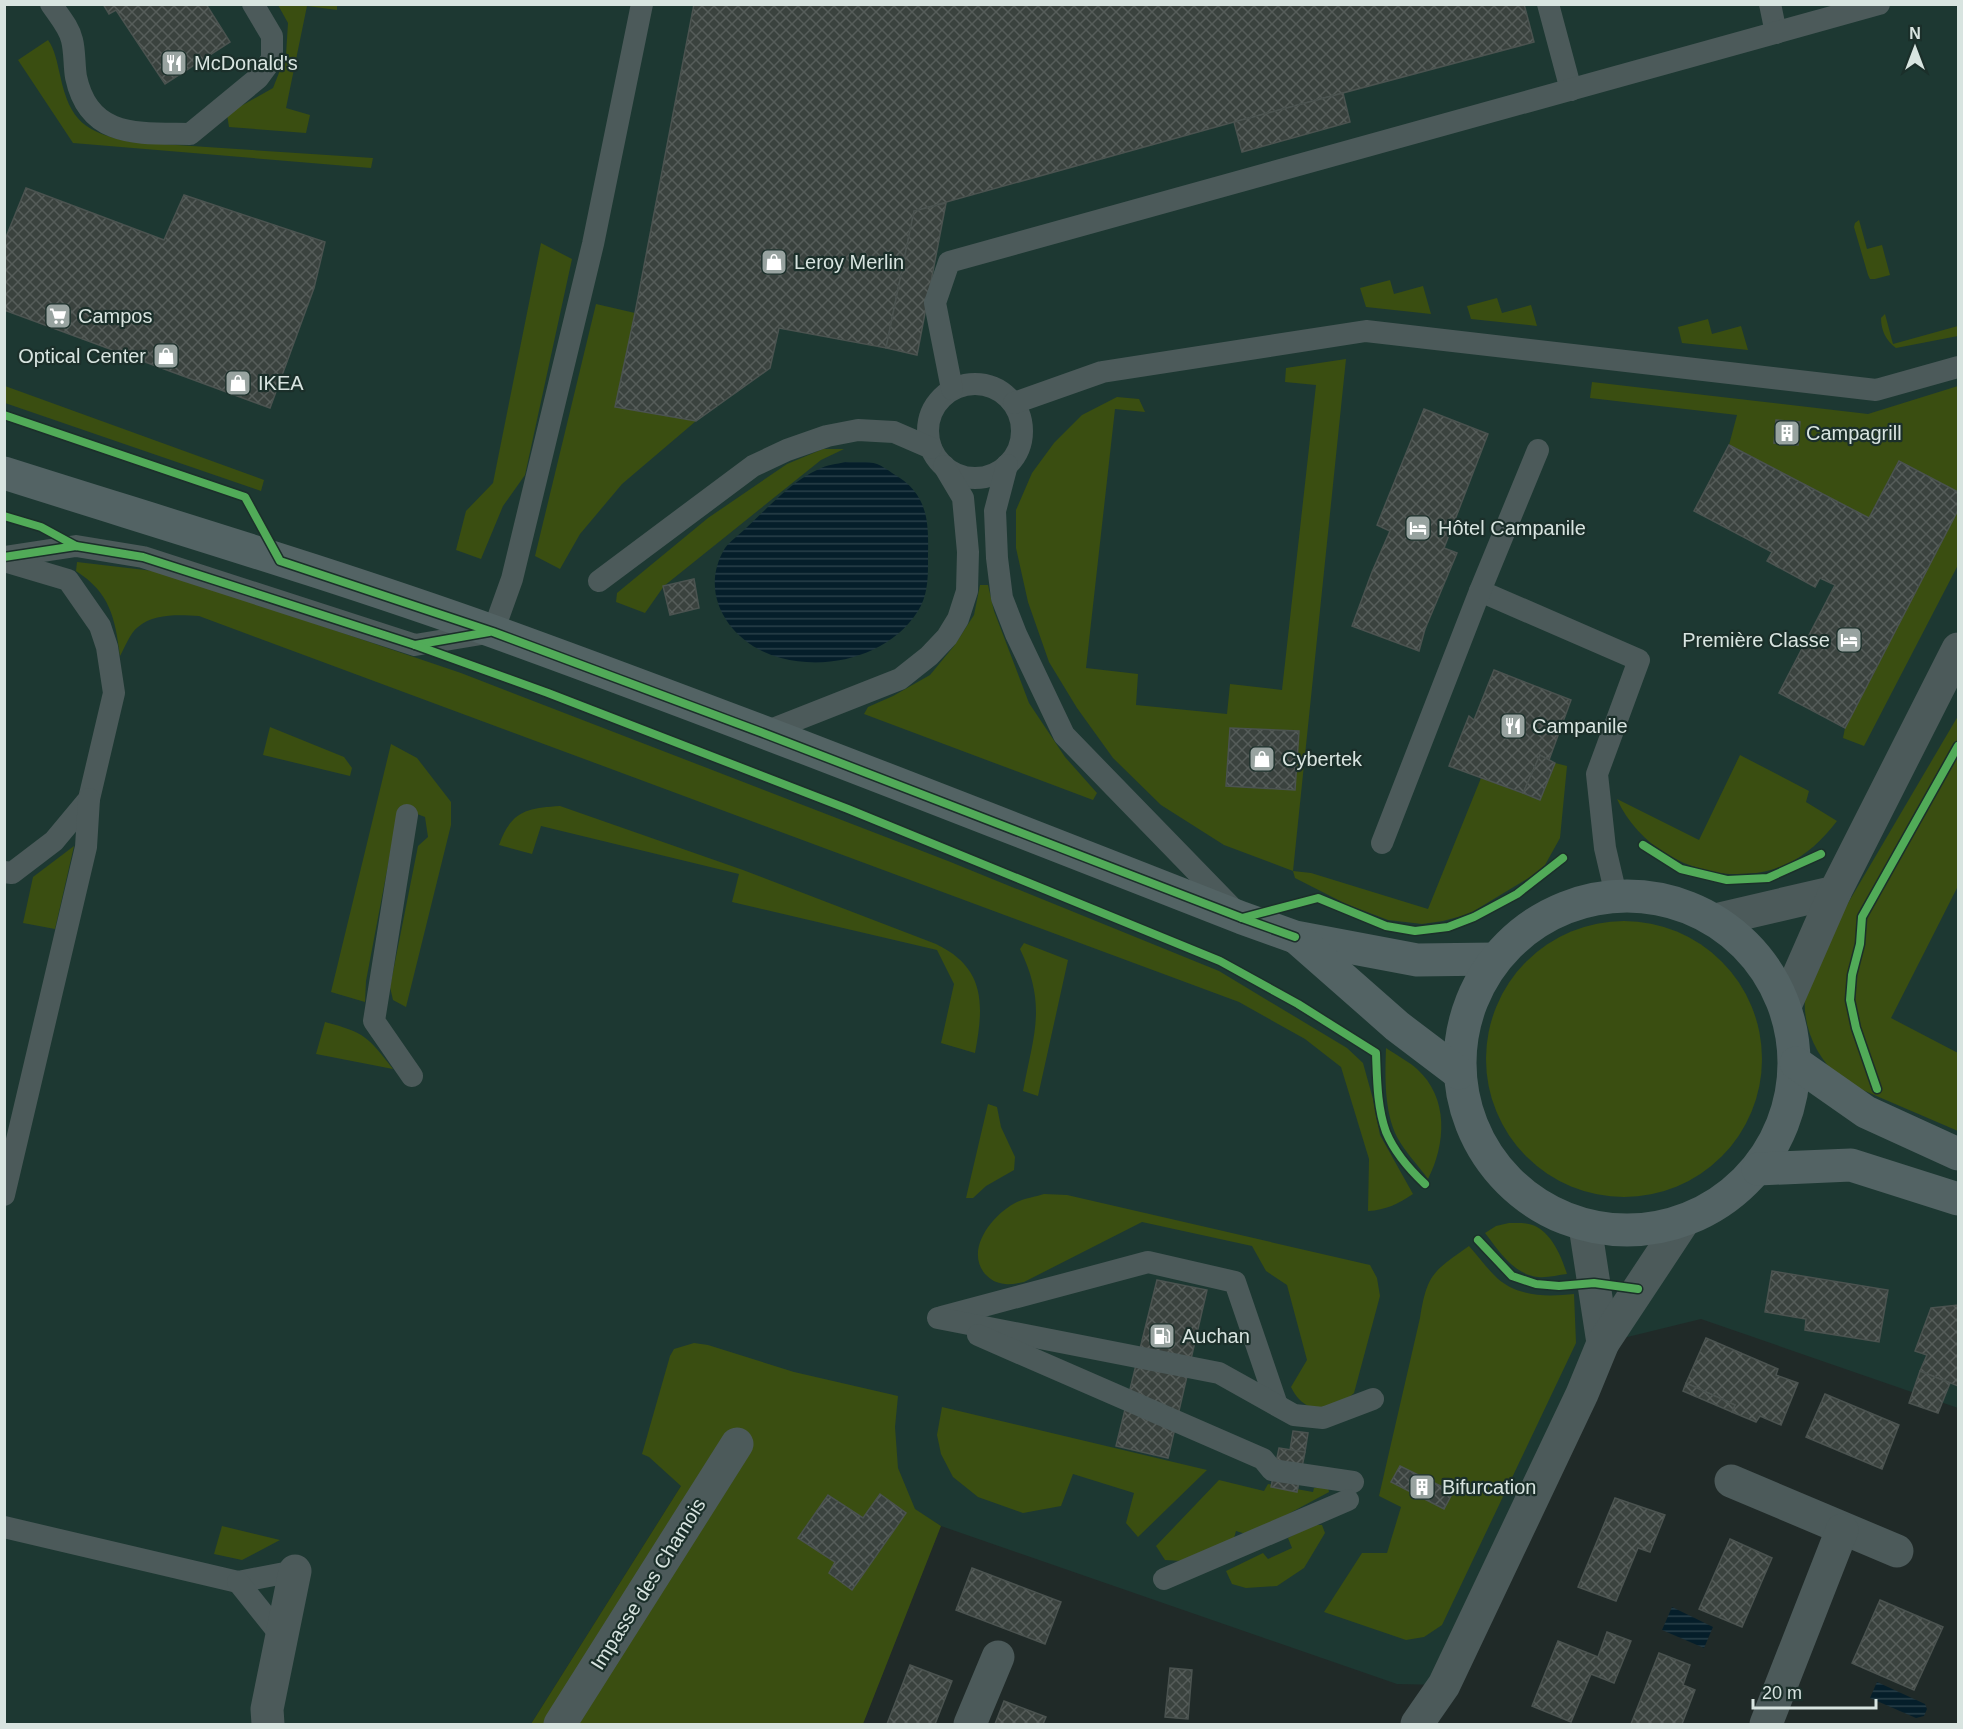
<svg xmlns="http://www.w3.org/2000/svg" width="1963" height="1729" font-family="Helvetica,sans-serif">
	<defs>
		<pattern id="water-rules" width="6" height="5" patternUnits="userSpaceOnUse" patternTransform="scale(1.5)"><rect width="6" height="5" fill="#051e2a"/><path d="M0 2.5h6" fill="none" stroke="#293f49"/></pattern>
		<pattern id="building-cross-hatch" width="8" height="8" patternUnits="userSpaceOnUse" patternTransform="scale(1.5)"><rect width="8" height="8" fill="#3a423e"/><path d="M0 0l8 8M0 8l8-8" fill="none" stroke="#565d5a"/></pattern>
	</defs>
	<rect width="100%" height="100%" fill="#202a28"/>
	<polygon fill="#1d3832" points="5,5 1958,5 1958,1408 1701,1319 1603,1343 1444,1685 1397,1684 941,1526 915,1510 681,1486 531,1724 5,1724"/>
	<g fill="#3a4e11">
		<polygon points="278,5 337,5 337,10 307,6 286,108 310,115 306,133 229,127 227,114 273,88 286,55 288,23"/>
		<path d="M48,40C55,50 57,62 60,75C70,122 85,132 131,142L373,158L371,168L73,143L18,60Z"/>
		<polygon points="1859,220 1867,249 1882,245 1890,275 1875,279 1870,279 1868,275 1854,227 1855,223"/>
		<polygon points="541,243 572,259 525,475 503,506 481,559 456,550 466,511 493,483"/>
		<polygon points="1390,280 1394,294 1423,286 1431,314 1366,307 1360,288"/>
		<polygon points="1497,298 1502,313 1531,305 1537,326 1471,319 1467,306"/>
		<polygon points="596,304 635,313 615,407 696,421 622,484 580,534 560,569 535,556"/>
		<path d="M1885,314L1893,344L1958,326V336L1896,348C1886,341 1881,330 1881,318Z"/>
		<polygon points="1708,319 1712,334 1741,326 1748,350 1682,343 1678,327"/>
		<polygon points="1346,359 1293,871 1311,873 1428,909 1481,778 1540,800 1555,763 1567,766 1560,838 1545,865 1532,876 1469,914 1443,921 1422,924 1388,920 1346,904 1295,878 1293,871 1224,845 1161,805 1113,758 1077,708 1049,662 1028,602 1016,548 1016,510 1032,473 1054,443 1082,415 1117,397 1139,399 1145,412 1115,409 1086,668 1138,674 1136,705 1227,714 1230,684 1282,690 1316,385 1285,382 1286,368"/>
		<polygon points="1592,382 1868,414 1958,386 1958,492 1899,461 1869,518 1729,445 1737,415 1590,398"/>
		<polygon points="5,386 264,480 261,491 5,403"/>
		<polygon points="823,449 844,449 821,460 664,586 645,613 616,602 617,593 708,518 787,464"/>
		<polygon points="1958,510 1958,565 1864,746 1843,738 1845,728"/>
		<path d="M77,562L162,572L461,673L948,861L1219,971L1347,1048L1363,1063L1373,1099L1380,1135L1413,1194C1398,1204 1386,1210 1368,1211L1369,1159L1341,1067L1305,1039L1239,1002L199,616C180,615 154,613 138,627C130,633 125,647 120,656C115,617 110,593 76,571Z"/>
		<polygon points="980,585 988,585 994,611 1029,703 1065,757 1097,793 1093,800 864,714 868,707 893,696 930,675 954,646 974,615"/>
		<path d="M1958,716V886L1891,1018L1958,1053V1131L1844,1082C1808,1051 1796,1011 1811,966Z"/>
		<polygon points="270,727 344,757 352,768 350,776 263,755"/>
		<polygon points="391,744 417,758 451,802 451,825 406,1007 393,1000 390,987 418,846 428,837 425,817 399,807 366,981 365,1002 331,992"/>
		<path d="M1740,755L1809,791L1806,802L1837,821C1823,839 1806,856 1785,865C1724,891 1644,860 1617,799L1699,840Z"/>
		<path d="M560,806L743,870L936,944C986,968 984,1005 975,1053L941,1043L954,984L937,950L732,902L739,874L541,826L532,854L499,845C511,811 527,808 560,806Z"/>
		<polygon points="74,846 55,929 23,923 33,877"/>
		<circle cx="1624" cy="1059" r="138"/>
		<path d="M1024,943L1068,960L1038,1096L1023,1091C1034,1033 1047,1005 1020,949Z"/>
		<path d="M325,1022C366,1033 368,1037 393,1069L316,1054Z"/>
		<path d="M1386,1048C1396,1055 1408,1061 1417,1069C1449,1098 1446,1144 1428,1179C1418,1165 1405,1152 1397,1137C1384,1111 1385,1076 1386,1048Z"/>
		<polygon points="988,1104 997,1107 1001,1127 1015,1157 1014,1170 986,1186 973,1198 966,1198"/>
		<path d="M1044,1194L1067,1195L1370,1265L1377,1278L1380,1296L1354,1393C1340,1406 1314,1416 1299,1399C1296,1396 1293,1391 1291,1387L1307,1360L1287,1285L1266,1271L1252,1246L1142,1222L1024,1282C1018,1283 1011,1285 1005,1284C996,1283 991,1280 985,1274C964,1249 994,1213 1017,1202C1025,1198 1035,1197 1044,1194Z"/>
		<path d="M1509,1223C1518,1223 1529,1222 1537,1227C1553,1236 1562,1258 1567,1274C1558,1275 1547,1278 1538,1277C1513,1274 1499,1251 1485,1233L1496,1226Z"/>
		<path d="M1469,1246C1477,1255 1485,1266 1494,1275C1515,1297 1546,1297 1574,1294L1576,1343L1442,1625L1424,1637L1406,1640L1324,1612L1362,1553H1387L1401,1507L1379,1496L1420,1318C1427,1273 1434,1271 1469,1246Z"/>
		<polygon points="694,1343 708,1345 794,1372 898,1396 895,1427 898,1468 915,1509 941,1526 863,1724 531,1724 681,1486 649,1457 642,1454 670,1356 674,1349"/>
		<polygon points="942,1407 1207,1470 1138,1537 1126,1523 1134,1493 1073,1474 1061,1506 1023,1513 978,1497 953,1477 941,1454 937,1435"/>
		<polygon points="1219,1480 1264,1491 1268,1484 1313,1492 1314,1488 1328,1487 1329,1492 1249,1535 1236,1531 1232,1545 1181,1561 1165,1560 1156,1546"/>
		<polygon points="1313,1525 1322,1525 1325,1533 1304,1568 1277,1586 1246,1588 1232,1584 1226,1571 1263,1553 1268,1559 1292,1548 1288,1538"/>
		<polygon points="222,1526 280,1540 242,1560 214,1554"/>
	</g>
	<g fill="url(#water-rules)">
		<path d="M845,462C855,463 868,461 877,464C882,466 888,470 892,473C926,492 929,517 928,554C928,573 929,594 918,611C890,655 830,671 781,658C733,646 696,596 725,548C730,541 739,535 745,529C768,508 790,482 819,469C826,465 837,464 845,462Z"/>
		<polygon points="1672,1607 1713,1627 1704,1648 1662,1630"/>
		<polygon points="1877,1682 1925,1704 1927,1709 1924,1716 1916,1718 1870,1698"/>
	</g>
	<g fill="url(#building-cross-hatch)" stroke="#4b5350" stroke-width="1.5">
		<polygon points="103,4 206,4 230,42 165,84 116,10 109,14"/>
		<polygon points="694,4 1524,4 1534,42 1234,122 914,211 886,348 779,328 770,368 696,421 615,407 635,313"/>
		<polygon points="1343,93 1350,122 1242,152 1234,122"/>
		<polygon points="26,188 164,240 184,195 325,242 314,288 270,408 4,310 4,242"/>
		<polygon points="946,203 917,355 886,348 914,211"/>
		<polygon points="1424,409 1488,434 1444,548 1457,553 1425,629 1419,651 1352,626 1372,572 1390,531 1377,525"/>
		<polygon points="1776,420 1800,422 1798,445 1774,443"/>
		<polygon points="1729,445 1869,518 1899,461 1958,492 1958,510 1845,728 1779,693 1835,585 1820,578 1815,587 1767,561 1772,552 1694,511"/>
		<polygon points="694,579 699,608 670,615 663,586"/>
		<polygon points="1494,670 1571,700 1549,760 1540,755 1523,793 1449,766 1469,716 1474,720"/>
		<polygon points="1230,728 1299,731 1295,790 1226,786"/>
		<polygon points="1540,755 1555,763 1540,800 1523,793"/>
		<polygon points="1772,1271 1888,1290 1879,1342 1805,1330 1806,1319 1765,1312"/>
		<polygon points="1157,1280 1207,1290 1168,1458 1116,1446"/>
		<polygon points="1958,1305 1958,1386 1920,1371 1927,1355 1915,1351 1931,1308"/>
		<polygon points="1706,1338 1778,1369 1776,1375 1798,1383 1781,1425 1760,1416 1756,1422 1732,1412 1735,1405 1686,1383"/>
		<polygon points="1920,1371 1950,1383 1938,1413 1909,1403"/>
		<polygon points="1686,1383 1735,1405 1732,1412 1683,1391"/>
		<polygon points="1825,1394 1899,1425 1882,1469 1806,1437"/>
		<polygon points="1293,1431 1308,1433 1305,1452 1290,1450"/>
		<polygon points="1279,1448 1305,1452 1297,1492 1271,1487"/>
		<polygon points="1400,1466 1453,1492 1444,1509 1391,1482"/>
		<polygon points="880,1494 906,1513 852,1590 829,1573 835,1562 798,1538 828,1495 863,1518"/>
		<polygon points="1615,1498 1665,1515 1650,1552 1638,1548 1616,1601 1578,1587"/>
		<polygon points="1730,1539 1772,1558 1742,1627 1699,1609"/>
		<polygon points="972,1568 1061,1602 1045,1644 956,1610"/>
		<polygon points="1880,1600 1943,1627 1914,1690 1852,1663"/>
		<polygon points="1607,1632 1631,1641 1614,1683 1591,1674 1571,1722 1532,1706 1558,1641 1598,1657"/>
		<polygon points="1659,1653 1690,1665 1683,1685 1695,1690 1682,1724 1631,1724"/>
		<polygon points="910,1665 952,1681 935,1724 887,1724"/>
		<polygon points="1170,1668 1192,1670 1188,1719 1165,1717"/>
		<polygon points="1004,1701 1046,1717 1043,1724 995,1724"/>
	</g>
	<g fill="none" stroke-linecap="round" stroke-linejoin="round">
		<g stroke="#4c5a5a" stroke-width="22">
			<path d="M51,4C59,16 69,27 72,40C75,52 74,65 76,77C89,139 139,133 190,134L258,78L272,59V36L253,4"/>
			<polyline points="1548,4 1571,90"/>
			<polyline points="1770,4 1776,33"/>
			<circle cx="975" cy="431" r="47"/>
			<polyline points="952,389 935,303 949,262 1879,4"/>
			<polyline points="1014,403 1102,372 1366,331 1876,390 1958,367"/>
			<polyline points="1007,465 995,511 997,558 1002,598 1016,634 1064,735 1235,911"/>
			<polyline points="4,557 76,546 143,557 415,645 493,632 512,579 593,244 642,4"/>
			<polyline points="4,561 68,580 100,626 107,647 114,693 89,799 54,841 12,873 4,872"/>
			<polyline points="599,581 753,466 787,450 827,436 858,430 894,432 931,448"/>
			<polyline points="1480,591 1639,660 1597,774 1605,848 1616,895"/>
			<polyline points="763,733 900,679 929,656 947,637 958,619 967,591 968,552 963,498 944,466"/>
			<polyline points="407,815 374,1021 412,1076"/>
			<polyline points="1382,843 1480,591 1538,450"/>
			<polyline points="4,1195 86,847 89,799"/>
			<polyline points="942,1317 1148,1262 1235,1282 1277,1405"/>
			<polyline points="938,1318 1219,1373 1294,1415 1323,1418 1373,1399"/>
			<polyline points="978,1335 1263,1459 1272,1470 1353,1482"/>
			<polyline points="4,1527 238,1582 295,1571"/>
			<polyline points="1164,1579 1348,1500"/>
			<polyline points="238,1582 282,1637"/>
		</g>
		<g stroke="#4c5a5a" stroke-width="33">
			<polyline points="1731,1481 1897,1551"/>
			<polyline points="268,1724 267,1709 295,1571"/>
			<polyline points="560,1724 737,1444"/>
			<polyline points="970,1724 998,1657"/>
			<polyline points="1766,1724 1842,1530"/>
		</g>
		<g stroke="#4c5a5a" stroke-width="33">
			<polyline points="1715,920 1835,892"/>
			<polyline points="1786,1004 1835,892 1958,649"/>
			<polyline points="1585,1226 1603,1343"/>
			<polyline points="1417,1724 1444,1685 1582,1394 1603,1343 1683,1222"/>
		</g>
		<g stroke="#536364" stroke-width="33">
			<path d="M4,473C168,525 333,574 495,632C746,723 994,821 1242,918L1295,937L1417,960L1495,959"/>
			<circle cx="1627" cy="1063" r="167"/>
			<polyline points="1297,938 1397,1026 1459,1073"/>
			<polyline points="1796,1063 1866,1112 1958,1154"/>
			<polyline points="1758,1169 1851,1165 1958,1199"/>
		</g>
		<g stroke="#1b2f2a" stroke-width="11">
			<g id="cycleway">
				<polyline points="4,415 245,497 280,561 493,632 763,733 1242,918 1295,937"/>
				<polyline points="4,516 41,527 76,546"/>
				<polyline points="4,557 76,546 143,557 415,645 489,632"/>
				<path d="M415,645L548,693L848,809L1220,961L1298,1004L1376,1053C1377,1079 1377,1107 1386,1132C1394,1151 1410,1170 1425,1184"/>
				<polyline points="1643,845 1681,869 1727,880 1768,878 1821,854"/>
				<polyline points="1242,918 1318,898 1386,926 1415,931 1448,927 1474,917 1517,894 1563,858"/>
				<polyline points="1877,1089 1856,1028 1850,1000 1852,975 1860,944 1862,917 1958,746"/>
				<polyline points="1478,1240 1512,1276 1536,1284 1559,1286 1594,1283 1638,1289"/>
			</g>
		</g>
		<use href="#cycleway" stroke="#51ab58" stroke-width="8"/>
	</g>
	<defs>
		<g id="restaurant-square" transform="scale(1.35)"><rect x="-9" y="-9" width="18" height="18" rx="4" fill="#98a3a0" stroke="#1b2f2a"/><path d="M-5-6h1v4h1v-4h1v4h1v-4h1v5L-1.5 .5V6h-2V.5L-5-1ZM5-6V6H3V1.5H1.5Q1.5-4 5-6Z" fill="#fff"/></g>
		<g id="shop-square" transform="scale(1.35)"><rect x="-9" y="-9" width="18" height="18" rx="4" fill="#98a3a0" stroke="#1b2f2a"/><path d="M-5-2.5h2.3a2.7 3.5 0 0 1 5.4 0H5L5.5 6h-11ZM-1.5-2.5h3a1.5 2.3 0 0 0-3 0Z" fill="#fff"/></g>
		<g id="supermarket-square" transform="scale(1.35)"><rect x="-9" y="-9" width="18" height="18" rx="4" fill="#98a3a0" stroke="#1b2f2a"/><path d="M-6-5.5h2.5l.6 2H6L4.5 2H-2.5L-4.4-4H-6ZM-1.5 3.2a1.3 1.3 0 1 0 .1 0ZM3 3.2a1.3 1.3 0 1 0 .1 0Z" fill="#fff"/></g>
		<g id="building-square" transform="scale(1.35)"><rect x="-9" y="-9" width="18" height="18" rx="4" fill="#98a3a0" stroke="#1b2f2a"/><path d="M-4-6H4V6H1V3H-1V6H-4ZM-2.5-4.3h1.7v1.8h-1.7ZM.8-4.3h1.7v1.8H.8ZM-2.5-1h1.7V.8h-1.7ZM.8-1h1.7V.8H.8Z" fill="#fff"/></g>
		<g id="hotel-square" transform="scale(1.35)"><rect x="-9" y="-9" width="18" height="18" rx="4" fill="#98a3a0" stroke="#1b2f2a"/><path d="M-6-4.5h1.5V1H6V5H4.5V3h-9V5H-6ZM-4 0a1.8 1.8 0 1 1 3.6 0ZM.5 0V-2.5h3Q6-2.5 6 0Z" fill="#fff"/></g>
		<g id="fuel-square" transform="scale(1.35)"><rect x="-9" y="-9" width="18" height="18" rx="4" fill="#98a3a0" stroke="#1b2f2a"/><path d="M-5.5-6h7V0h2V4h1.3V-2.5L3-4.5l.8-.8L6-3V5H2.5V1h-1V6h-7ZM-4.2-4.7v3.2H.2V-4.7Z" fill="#fff"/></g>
	</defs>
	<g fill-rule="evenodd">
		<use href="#restaurant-square" x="174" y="63"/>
		<use href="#shop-square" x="774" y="262"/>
		<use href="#supermarket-square" x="58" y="316"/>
		<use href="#shop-square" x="166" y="356"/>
		<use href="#shop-square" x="238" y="383"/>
		<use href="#building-square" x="1787" y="433"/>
		<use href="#hotel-square" x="1418" y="528"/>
		<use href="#hotel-square" x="1849" y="640"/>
		<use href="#restaurant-square" x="1513" y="726"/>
		<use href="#shop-square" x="1262" y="759"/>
		<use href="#fuel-square" x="1162" y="1336"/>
		<use href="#building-square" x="1422" y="1487"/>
	</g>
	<g text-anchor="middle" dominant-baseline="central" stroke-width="4.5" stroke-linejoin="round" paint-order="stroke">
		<g font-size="20" fill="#d8e4e0" stroke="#1b2f2a" text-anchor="start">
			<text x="194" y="63">McDonald's</text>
			<text x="794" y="262">Leroy Merlin</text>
			<text x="78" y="316">Campos</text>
			<text x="146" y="356" text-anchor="end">Optical Center</text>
			<text x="258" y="383">IKEA</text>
			<text x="1806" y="433">Campagrill</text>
			<text x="1438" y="528">Hôtel Campanile</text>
			<text x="1830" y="640" text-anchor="end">Première Classe</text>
			<text x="1532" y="726">Campanile</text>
			<text x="1282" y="759">Cybertek</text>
			<text x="1182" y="1336">Auchan</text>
			<text x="1442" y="1487">Bifurcation</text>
		</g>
		<g font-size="20" fill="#d8e4e0" stroke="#1b2f2a">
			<text transform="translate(648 1584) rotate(-58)">Impasse des Chamois</text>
		</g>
	</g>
	<rect width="1963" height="1729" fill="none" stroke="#d8e4e0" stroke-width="12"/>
	<g transform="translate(1915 48)" stroke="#1b2f2a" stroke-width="4.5" paint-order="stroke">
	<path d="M0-4.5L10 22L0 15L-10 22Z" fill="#d8e4e0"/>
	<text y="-9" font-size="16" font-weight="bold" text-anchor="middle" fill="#d8e4e0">N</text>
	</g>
	<path d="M1753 1699v9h123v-9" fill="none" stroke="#d8e4e0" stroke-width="3"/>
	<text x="1762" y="1699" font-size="18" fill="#d8e4e0" stroke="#1b2f2a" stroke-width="4.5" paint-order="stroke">20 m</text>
</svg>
